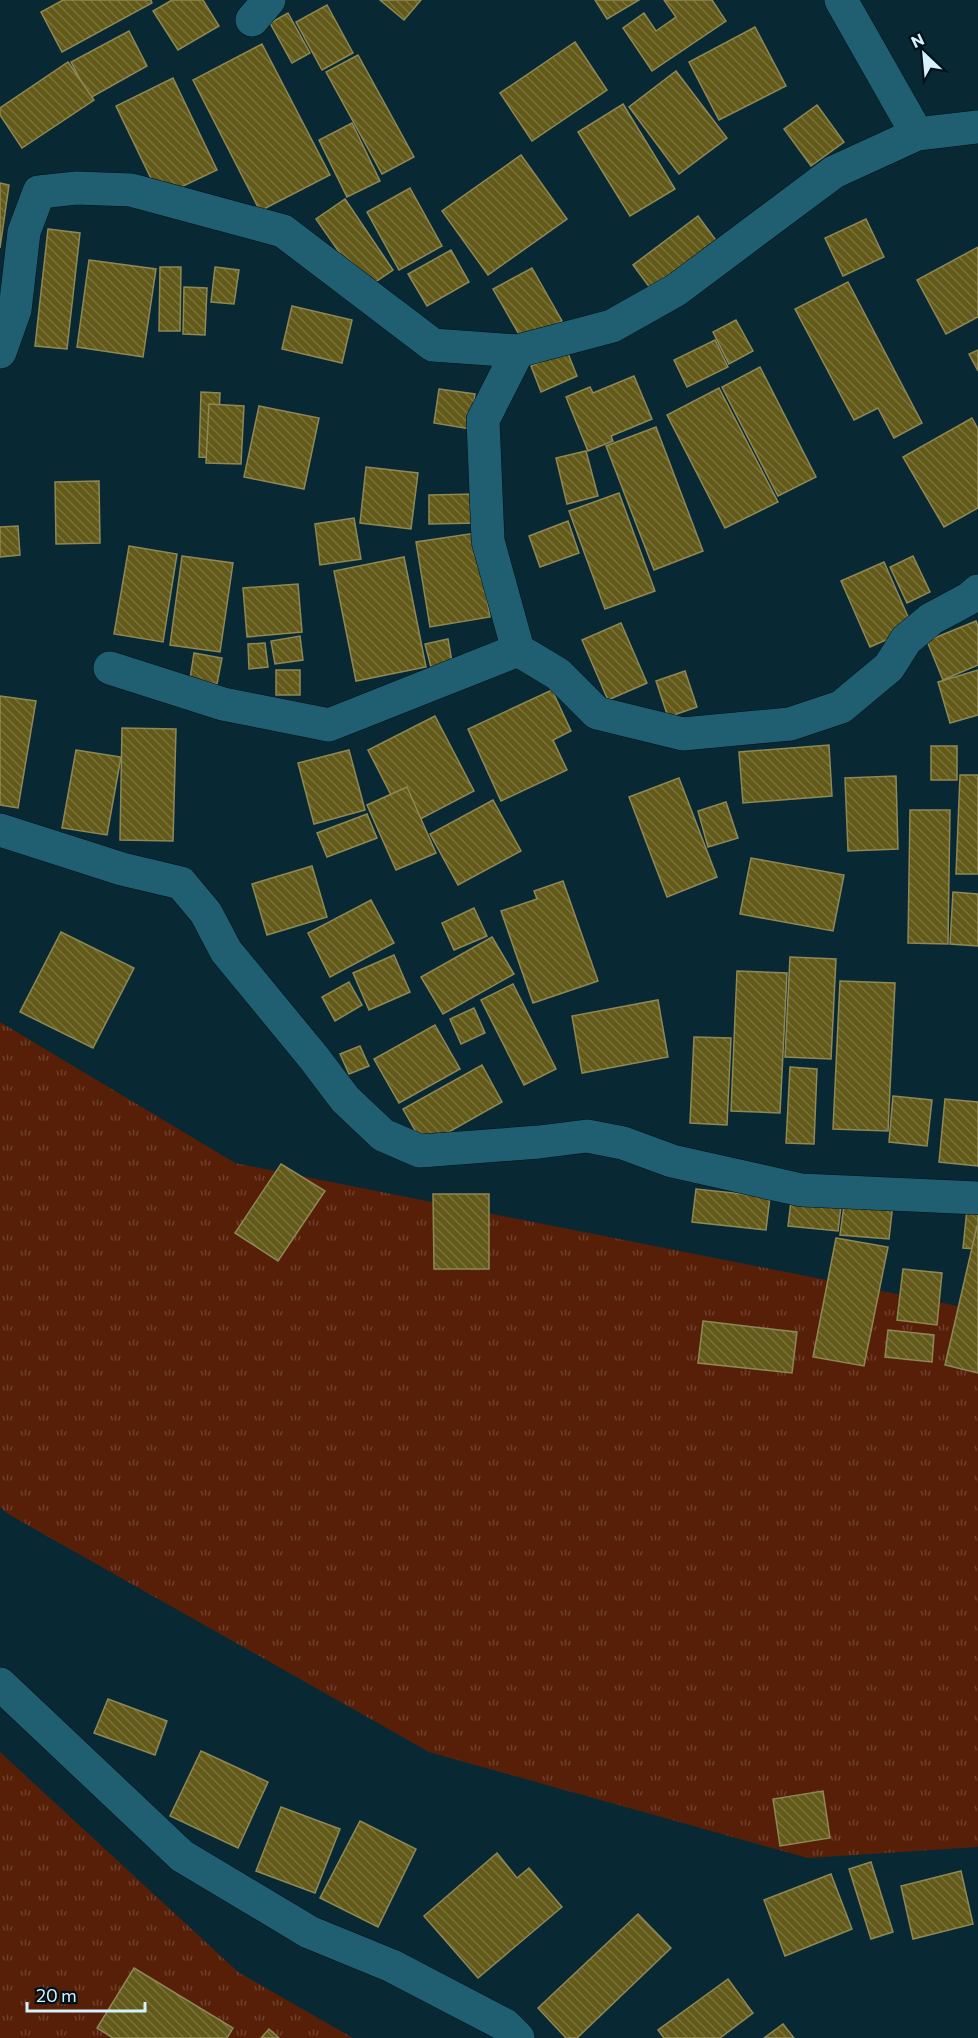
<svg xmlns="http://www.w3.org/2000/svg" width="978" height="2038" font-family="Commissioner,sans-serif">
	<defs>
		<pattern id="grass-tufts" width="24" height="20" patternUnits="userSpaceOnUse" patternTransform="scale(1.5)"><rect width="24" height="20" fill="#571f07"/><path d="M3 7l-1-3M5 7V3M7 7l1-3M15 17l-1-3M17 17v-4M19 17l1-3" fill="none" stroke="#6e402c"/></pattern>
		<pattern id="building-back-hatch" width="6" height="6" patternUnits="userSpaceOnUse" patternTransform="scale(1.5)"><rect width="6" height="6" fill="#635a1a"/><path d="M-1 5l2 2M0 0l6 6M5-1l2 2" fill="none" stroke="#78723c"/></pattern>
	</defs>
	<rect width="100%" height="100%" fill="#082933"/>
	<g fill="url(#grass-tufts)">
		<polygon points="0,1022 235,1163 978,1310 978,1847 808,1858 429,1752 8,1514 0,1507"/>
		<polygon points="0,1752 238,1972 353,2038 0,2038"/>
	</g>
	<g fill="url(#building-back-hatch)" stroke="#8f8856" stroke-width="1.5">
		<polygon points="63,0 151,0 152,3 62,52 41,12"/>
		<polygon points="172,0 203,0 219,26 178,50 153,11"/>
		<polygon points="380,0 421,0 404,20"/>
		<polygon points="595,0 639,0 607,19"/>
		<polygon points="664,0 712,0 726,21 652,71 623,28 644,13 656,31 676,17"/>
		<polygon points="327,5 353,53 322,70 296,22"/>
		<polygon points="288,13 310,53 292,63 270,23"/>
		<polygon points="755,27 786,86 719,120 689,62"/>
		<polygon points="129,31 147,66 90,98 71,62"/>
		<polygon points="575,42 607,90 532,141 500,93"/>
		<polygon points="262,44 330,175 260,211 193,80"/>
		<polygon points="358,55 414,157 382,174 326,72"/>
		<polygon points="68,62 94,100 22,148 0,115 0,108"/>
		<polygon points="676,71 727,138 679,174 629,107"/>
		<polygon points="173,78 217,170 160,197 116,106"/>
		<polygon points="623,104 675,189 630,216 578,132"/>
		<polygon points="817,105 844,142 811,166 784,129"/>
		<polygon points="352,123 380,181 347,197 319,140"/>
		<polygon points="521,155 567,219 488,275 442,211"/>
		<polygon points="0,183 9,185 0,248"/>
		<polygon points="410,188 442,246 399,270 367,212"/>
		<polygon points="345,199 393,270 365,289 316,219"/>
		<polygon points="698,216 721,247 656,296 633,265"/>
		<polygon points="866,219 884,257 843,276 825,238"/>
		<polygon points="48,229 80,233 67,349 35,346"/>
		<polygon points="978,247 978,317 946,334 917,280"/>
		<polygon points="451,250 469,282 427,306 408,274"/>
		<polygon points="89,260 156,269 143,357 77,347"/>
		<polygon points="160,267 181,267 180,331 159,331"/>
		<polygon points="215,267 239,270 234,304 211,302"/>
		<polygon points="532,268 562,321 524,343 493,289"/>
		<polygon points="848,282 922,423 894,438 878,408 854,420 795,309"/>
		<polygon points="184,287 207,288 205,335 183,334"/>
		<polygon points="292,306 352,320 342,363 282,349"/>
		<polygon points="736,320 753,351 729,364 713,332"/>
		<polygon points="715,340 728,367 687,387 674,360"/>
		<polygon points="978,350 978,371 969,354"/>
		<polygon points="567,351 577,376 541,392 531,366"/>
		<polygon points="760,367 816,477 778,496 722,387"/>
		<polygon points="634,376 652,419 611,436 613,441 588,451 566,397 590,387 593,393"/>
		<polygon points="719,388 778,502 725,528 667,415"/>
		<polygon points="439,389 475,394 470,429 434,423"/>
		<polygon points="201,392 220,393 217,458 199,457"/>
		<polygon points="209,404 244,406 241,464 206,463"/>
		<polygon points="259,406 319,418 304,489 244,477"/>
		<polygon points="972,418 978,429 978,508 944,527 903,457"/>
		<polygon points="656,427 703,551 654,570 606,446"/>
		<polygon points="586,451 598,496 567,504 556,458"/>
		<polygon points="366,467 418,473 411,529 360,523"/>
		<polygon points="99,481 100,543 56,544 55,482"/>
		<polygon points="619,493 655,591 605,609 569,511"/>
		<polygon points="476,494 477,523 429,524 429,495"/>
		<polygon points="354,518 361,559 320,565 315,524"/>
		<polygon points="568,521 579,553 540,567 529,536"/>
		<polygon points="18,526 20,555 0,557 0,527"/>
		<polygon points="476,533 490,617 430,627 416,542"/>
		<polygon points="129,546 177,554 163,642 114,634"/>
		<polygon points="182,556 233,563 220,652 170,645"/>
		<polygon points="913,556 930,592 907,603 890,567"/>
		<polygon points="404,557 426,667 356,681 334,571"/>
		<polygon points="884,562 913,628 870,647 841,581"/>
		<polygon points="298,584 302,632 247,637 243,588"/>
		<polygon points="976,621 978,626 978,665 943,680 927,641"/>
		<polygon points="621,623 647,683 608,700 582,640"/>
		<polygon points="300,636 303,660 275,664 271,641"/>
		<polygon points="448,639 452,662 431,667 425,644"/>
		<polygon points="265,643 268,667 249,669 248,644"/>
		<polygon points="194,653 222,658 217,684 190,679"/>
		<rect x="276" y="670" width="24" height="25"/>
		<polygon points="978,670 978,715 950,723 938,682"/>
		<polygon points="685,671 697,707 668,717 656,681"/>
		<polygon points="552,690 571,731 553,740 567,770 501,801 468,729"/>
		<polygon points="0,696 36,701 18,808 0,805"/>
		<polygon points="435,716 474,791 407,826 368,750"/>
		<polygon points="122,728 176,729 173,841 120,840"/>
		<polygon points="829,745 832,796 743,803 739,752"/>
		<rect x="931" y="746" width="26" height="34"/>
		<polygon points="76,750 121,757 107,835 62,828"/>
		<polygon points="349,750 365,810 314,824 298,763"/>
		<polygon points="960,775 978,775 978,874 956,874"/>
		<polygon points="896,776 898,849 848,851 845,778"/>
		<polygon points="679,778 717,877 667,897 629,797"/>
		<polygon points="407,787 436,853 396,870 367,805"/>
		<polygon points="493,800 521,851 458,885 430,834"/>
		<polygon points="726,802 738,838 708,847 698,811"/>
		<polygon points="910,810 950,810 948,944 908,943"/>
		<polygon points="367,814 377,838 327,857 317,833"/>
		<polygon points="751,858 844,875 833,931 740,914"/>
		<polygon points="312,866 327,917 267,935 252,884"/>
		<polygon points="563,881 598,981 533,1003 501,911 537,899 534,891"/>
		<polygon points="953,892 978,894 978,946 950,944"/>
		<polygon points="371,900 394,943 330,977 308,933"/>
		<polygon points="474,908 487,936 454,950 442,923"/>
		<polygon points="61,932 134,968 93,1048 20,1012"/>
		<polygon points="492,937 514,974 443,1014 421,977"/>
		<polygon points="394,955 410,992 369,1010 353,973"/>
		<polygon points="790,957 836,959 831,1059 785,1057"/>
		<polygon points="737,971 787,973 780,1113 731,1111"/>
		<polygon points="840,981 895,983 888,1131 833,1129"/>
		<polygon points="349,982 362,1005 335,1021 322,997"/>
		<polygon points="513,984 556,1069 524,1085 481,1000"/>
		<polygon points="658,1000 668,1057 582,1073 572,1016"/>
		<polygon points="474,1008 485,1033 461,1044 450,1019"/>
		<polygon points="435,1025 460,1069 399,1103 374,1059"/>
		<polygon points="694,1037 731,1038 727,1125 690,1123"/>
		<polygon points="360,1046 369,1066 349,1074 340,1054"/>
		<polygon points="482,1065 502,1102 424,1146 403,1109"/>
		<polygon points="790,1067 817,1069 814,1144 786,1143"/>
		<polygon points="893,1096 932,1100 927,1146 889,1142"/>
		<polygon points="945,1099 978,1102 978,1166 939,1162"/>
		<polygon points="281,1164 325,1191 278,1261 235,1233"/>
		<polygon points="696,1189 770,1197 766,1230 692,1222"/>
		<polygon points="433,1194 489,1194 489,1269 434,1269"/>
		<polygon points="845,1198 893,1203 889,1239 840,1235"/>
		<polygon points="791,1201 841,1206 838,1231 788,1226"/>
		<polygon points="967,1209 978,1210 978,1249 963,1248"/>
		<polygon points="977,1226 978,1226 978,1373 945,1365"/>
		<polygon points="836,1238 888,1247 864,1366 813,1357"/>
		<polygon points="903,1269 942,1273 937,1325 897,1320"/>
		<polygon points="703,1321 797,1332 792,1373 698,1363"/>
		<polygon points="888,1330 934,1335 932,1362 885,1357"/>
		<polygon points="108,1699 167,1721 155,1755 94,1733"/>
		<polygon points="201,1751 268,1782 238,1848 170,1816"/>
		<polygon points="823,1791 830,1838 780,1846 773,1799"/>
		<polygon points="281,1807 340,1829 315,1893 256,1871"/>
		<polygon points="360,1821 416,1849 378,1927 320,1898"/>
		<polygon points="497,1853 517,1878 529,1868 562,1907 478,1978 424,1916"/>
		<polygon points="871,1862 893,1932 871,1939 849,1869"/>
		<polygon points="961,1871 973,1924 913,1939 901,1886"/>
		<polygon points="831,1874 852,1929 785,1956 764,1900"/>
		<polygon points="638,1914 671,1948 577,2038 566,2038 538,2008"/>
		<polygon points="134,1968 233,2028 227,2038 113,2038 97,2028"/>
		<polygon points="728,1979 753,2013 720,2038 664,2038 658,2030"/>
		<polygon points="783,2024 794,2038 764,2038"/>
		<polygon points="269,2029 279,2038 261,2038"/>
	</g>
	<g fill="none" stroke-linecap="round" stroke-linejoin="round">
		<g stroke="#011116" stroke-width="34">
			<g id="street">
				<polyline points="841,0 917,134"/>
				<polyline points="252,20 269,0"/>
				<polyline points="518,351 483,420 488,541 518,650 558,674 597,713 683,734 790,724 841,707 889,667 906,640 931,619 970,598 978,591"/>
				<polyline points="0,352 15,310 24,232 39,192 77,188 131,190 283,231 433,345 518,351 612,326 676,290 834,172 917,134 978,127"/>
				<polyline points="110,668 223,704 329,725 518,650"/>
				<polyline points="0,830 122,869 181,883 206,913 226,951 314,1058 345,1099 383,1135 420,1151 539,1142 587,1136 623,1143 672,1161 801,1190 978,1198"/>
				<polyline points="0,1684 182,1856 309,1932 392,1966 505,2025 518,2038"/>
			</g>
		</g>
		<use href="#street" stroke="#205f72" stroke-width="33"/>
	</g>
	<g transform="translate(924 54) rotate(334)" stroke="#001119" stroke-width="4.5" paint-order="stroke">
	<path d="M0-4.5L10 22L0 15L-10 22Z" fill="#d4f2fd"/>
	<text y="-9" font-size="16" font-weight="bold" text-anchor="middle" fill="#d4f2fd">N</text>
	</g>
	<path d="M27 2002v9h118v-9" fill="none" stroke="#d4f2fd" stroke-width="3"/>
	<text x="36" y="2002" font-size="18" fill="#d4f2fd" stroke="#001119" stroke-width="4.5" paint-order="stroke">20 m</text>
</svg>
